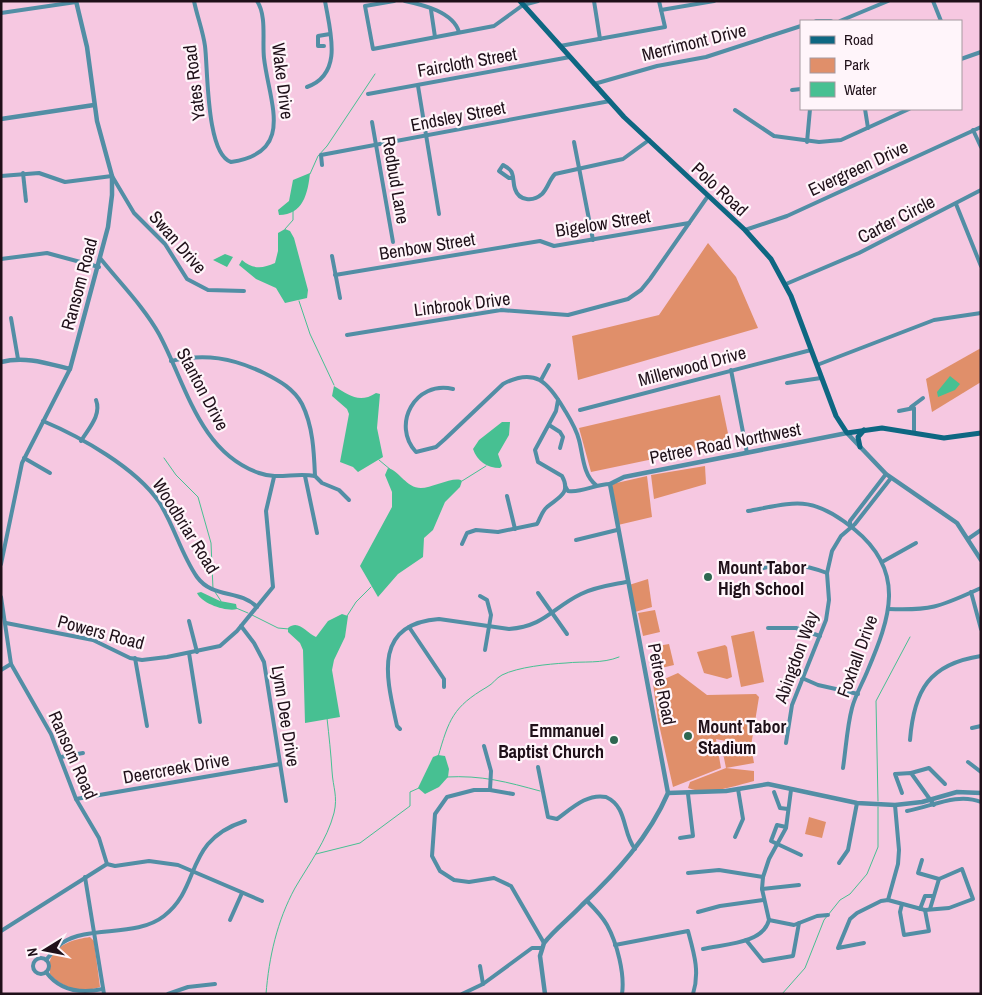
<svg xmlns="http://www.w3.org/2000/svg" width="982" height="995" font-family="'Archivo Narrow',sans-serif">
	<rect width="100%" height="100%" fill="#f6c8e1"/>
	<g fill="#e08f6a">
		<polygon points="708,243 736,277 758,328 578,380 572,336 659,315"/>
		<polygon points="981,348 981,382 932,412 926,379"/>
		<polygon points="720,395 730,443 591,472 579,428"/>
		<polygon points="705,466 706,484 654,499 651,475"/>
		<polygon points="647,476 652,517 618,525 612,484"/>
		<polygon points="648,579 652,607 635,612 629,585"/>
		<polygon points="655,610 660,632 643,636 638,613"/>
		<polygon points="754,631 764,682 741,687 731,636"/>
		<polygon points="669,644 674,665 657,669 652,647"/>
		<polygon points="725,645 727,647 732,677 727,679 704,673 697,652"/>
		<path d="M678,673L707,695L756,694L759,697L751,746L754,763L726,768L754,771V781C735,786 707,796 688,788L690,782L726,768L721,743L750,746L716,739L721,768L673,787L658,720L653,684Z"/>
		<polygon points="809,817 826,822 822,838 805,834"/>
		<path d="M90,937L94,941L100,987C82,993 63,989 50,974C50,969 49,961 51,958C58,943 76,939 90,937Z"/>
	</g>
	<g fill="#47c092">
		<path d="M310,173C308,193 303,215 279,215L278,210L289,201L293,180Z"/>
		<path d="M285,229L290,231L294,238L308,290L307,298L285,303L276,288L256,279L239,265L242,260C252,269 262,269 275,263L278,251V233Z"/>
		<polygon points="225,254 233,257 227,267 213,260"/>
		<polygon points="950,376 960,384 955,390 938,397 937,392"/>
		<path d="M334,386C349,395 359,404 376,393L380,394L377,428L383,457L358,472L353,467L340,462L349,414L347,409L332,396Z"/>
		<path d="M502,422H510L509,435L498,454L502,466L500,468C487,468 477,461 473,449L479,440Z"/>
		<path d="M388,468C400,471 406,488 421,488C432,488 456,475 462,481L460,487L445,502L433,530L424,538L423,557L398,574L378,597L360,566L392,507V492L385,475Z"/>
		<path d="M201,592L220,601L236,604L237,609C227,612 202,604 197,593Z"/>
		<path d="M342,614L348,616L345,637L334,660L332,670L340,717L305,723L303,650L300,643L288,632V628C299,619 306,633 316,637L328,621Z"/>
		<polygon points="438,755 445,756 449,769 448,777 439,787 425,794 418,788 433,757"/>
	</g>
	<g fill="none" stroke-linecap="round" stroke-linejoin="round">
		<g stroke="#47c092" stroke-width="1">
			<polyline points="310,174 318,156 327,146 375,74"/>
			<polyline points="285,229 293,220 293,211"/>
			<polyline points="299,301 310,334 334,385"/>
			<polyline points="164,458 176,475 198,497 211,543 213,589"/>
			<polyline points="379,460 391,470"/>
			<polyline points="462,481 486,466"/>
			<polyline points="215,592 221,601"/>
			<polyline points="236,608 248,613"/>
			<polyline points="252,615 278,628 289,629"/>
			<polyline points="347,616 356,602 371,587"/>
			<path d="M438,757C449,719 453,707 487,687C493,684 496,678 502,675C518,667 548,664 566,663C583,661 602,664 619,657"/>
			<path d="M446,777C482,775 507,782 540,791"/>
			<polyline points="878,801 876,701 910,637"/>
			<polyline points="316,854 360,843 410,806 410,792 419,788"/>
			<path d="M266,994C269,957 277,921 295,888C309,864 327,840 334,813C338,796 333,788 332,771C331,754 329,736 327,718"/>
			<polyline points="782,994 805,968 824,920 840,900 850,894 867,874 878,847 878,807"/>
		</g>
		<g stroke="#528ea5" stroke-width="4">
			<path d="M194,1C197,16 203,31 205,46C208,69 206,154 231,162C296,153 269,102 264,58C262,41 267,16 257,1"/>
			<polyline points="394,1 365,6 373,49 494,26 523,5 538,1"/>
			<path d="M405,1C424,5 453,12 459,32"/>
			<polyline points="594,1 600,39"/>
			<polyline points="933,1 941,21"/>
			<polyline points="431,10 435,37"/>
			<polyline points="661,10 714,1"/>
			<polyline points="1,13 76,2"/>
			<polyline points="816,21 831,21"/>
			<polyline points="840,21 888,1"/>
			<polyline points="324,46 318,46 318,36 330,34"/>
			<polyline points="560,46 665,27 659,1"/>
			<polyline points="961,59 981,52"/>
			<polyline points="594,84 657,66 706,57 801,26"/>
			<polyline points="418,86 439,214"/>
			<path d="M307,87C344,74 330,31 325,1"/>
			<polyline points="792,90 801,89"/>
			<polyline points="368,94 570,57"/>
			<polyline points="865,109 868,128"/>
			<polyline points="735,110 774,136 819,142 841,140 909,109"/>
			<polyline points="372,122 393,242"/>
			<polyline points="973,130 981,147"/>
			<polyline points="574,142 593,240"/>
			<polyline points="807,142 810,109"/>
			<polyline points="322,165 321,155 610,101"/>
			<polyline points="23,173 26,201"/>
			<polyline points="1,176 39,173 65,182 112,176 134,213 165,244 187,279 208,290 244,291"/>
			<path d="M513,178H509L499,171L503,165C506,167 511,169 512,173C514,178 513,184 515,189C519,201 533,202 542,194C548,188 549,180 555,174L623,159L649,140"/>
			<polyline points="956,204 981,266"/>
			<polyline points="745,230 787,216 981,127"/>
			<polyline points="332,256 340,298"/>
			<path d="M100,258C120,283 144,307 159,334C186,384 199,452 259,473C278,480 296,472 315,476"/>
			<polyline points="1,259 47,253 99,267"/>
			<polyline points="335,275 540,241 554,246 689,223"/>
			<polyline points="786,284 859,253 981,190"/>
			<polyline points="11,318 18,359"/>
			<polyline points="347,335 501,310 568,315 628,299 641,290 650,279 708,196"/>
			<path d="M171,361C205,353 233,358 264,373C280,381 294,389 302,404C313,426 314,452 315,476"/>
			<polyline points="817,365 934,320 981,313"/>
			<polyline points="731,370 747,453"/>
			<polyline points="541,380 549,365"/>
			<polyline points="787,383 821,378"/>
			<path d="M453,389C415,380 391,425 416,452L436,447L445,439L503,384C535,367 548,382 564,409C570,419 576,428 579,440C583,455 583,475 596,485"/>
			<polyline points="911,407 923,398"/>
			<polyline points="580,410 811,350"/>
			<polyline points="899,411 914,408 914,433"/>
			<path d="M43,421C81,437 136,468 159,502C174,525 181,554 197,577C213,599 239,589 257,607"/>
			<polyline points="549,425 560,432 563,437 560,448"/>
			<path d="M81,441C88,429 102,415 96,400"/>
			<polyline points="24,458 50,473"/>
			<polyline points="305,476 317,533"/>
			<polyline points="315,476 322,483 339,490 349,500"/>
			<path d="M565,486L568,491C583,493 595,484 610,484"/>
			<polyline points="507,496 515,529"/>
			<path d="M748,511C797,502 812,495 854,529C907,572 890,618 867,672C862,684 855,696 852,708C847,727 846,748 843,768"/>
			<polyline points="850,526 850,521 886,474"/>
			<polyline points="968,539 981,530"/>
			<polyline points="576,540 617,530"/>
			<path d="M462,544L467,533L476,530L498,532L537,524C540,519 542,511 547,507C557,498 572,494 562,476L538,462L535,450L556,411L558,400"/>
			<polyline points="882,562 916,543"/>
			<polyline points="1,564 22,463 70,369"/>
			<path d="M760,569C785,562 803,564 827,573"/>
			<polyline points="971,592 981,629"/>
			<polyline points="538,593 567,634"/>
			<polyline points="480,596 487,600 491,615 485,650"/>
			<polyline points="1,597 11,664 51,734 76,799 99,838 107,864 115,866 149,861 178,865 262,901"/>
			<path d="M888,609C933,611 941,606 981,588"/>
			<polyline points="189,621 197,652"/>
			<polyline points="6,623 93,640 130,658 142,660 167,657 220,646 237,631 273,587 266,511 274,477"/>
			<polyline points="241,626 254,643 264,662 286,801"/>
			<polyline points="409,627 444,679 444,687"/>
			<polyline points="768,628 796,628 820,636"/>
			<polyline points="189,653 200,722"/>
			<polyline points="135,658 147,726"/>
			<polyline points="1,670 11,664"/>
			<polyline points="802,678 818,685 858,694"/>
			<polyline points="972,728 981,726"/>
			<path d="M400,729L397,726C387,680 371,624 439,619L509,629C545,626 552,608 581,594C595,587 611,585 626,582"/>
			<path d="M910,740C914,690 929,664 981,656"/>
			<polyline points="786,743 792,705 826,620 829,600 827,573 832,551 841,536 855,524 891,478"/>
			<polyline points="484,746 491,771 490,790"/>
			<polyline points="61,757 83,753"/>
			<polyline points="968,762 981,772"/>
			<path d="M538,767L548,817L557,819C571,809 587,793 606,797C628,807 622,833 635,849"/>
			<polyline points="911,773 929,768 945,784"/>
			<polyline points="774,792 780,808 788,809"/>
			<polyline points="902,793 895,774 911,773 934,805"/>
			<polyline points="513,794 490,790 474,790 447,797 435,814 432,856 440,871 454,880 469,882 494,878 511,886 544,943"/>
			<polyline points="76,799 280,764"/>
			<path d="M907,811C931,807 957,792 981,802"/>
			<polyline points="786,827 777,825 771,841 801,855"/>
			<polyline points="735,837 743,819 738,789"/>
			<polyline points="680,838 693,836 688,794"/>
			<polyline points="839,863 848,850 857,803"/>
			<polyline points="688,873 719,870 763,877"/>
			<polyline points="85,877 104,994"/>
			<polyline points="762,889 799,885"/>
			<polyline points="888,900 898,864 899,850 895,805"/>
			<path d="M587,901C594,908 602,916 607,925C617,943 625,974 622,994"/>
			<polyline points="902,904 900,912 904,935 929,931 925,910"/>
			<polyline points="920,909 925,896 933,896"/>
			<polyline points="930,909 939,879"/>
			<polyline points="698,912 720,906 763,900"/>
			<polyline points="230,920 242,893"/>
			<polyline points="769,920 762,889 763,877 769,859 786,828 791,790"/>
			<polyline points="769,920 794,925 817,916 828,915"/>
			<polyline points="1,931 107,864"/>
			<polyline points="746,940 763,961 793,956 799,923"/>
			<polyline points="864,943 838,948 850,919 857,913 881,901 888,900 925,910 949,908 973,899 962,869 939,879 918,873 922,860"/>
			<path d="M615,945L688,931C694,953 700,972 693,994"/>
			<path d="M703,949C724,944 763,944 769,920"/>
			<circle cx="41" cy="966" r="8"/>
			<path d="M46,960C51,954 56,948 62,943C89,925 136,938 164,916C202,887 183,841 245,821"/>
			<polyline points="480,966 483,984"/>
			<path d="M46,972C60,991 80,994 103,989"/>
			<polyline points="168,994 188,987 215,984"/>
			<polyline points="462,994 483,984 532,948 541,948"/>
		</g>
		<g stroke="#528ea5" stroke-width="4.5">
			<polyline points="1,119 94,105"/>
			<path d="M1,362C25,356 46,363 70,369L108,227L112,195V176L97,121L87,47L76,1"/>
			<polyline points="668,793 726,791 768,784 857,803 895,805 922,802 957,792 981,793"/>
			<path d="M545,994L540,956L544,943C555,929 570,918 582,905C617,872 649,837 668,793L610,484L624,477L847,433L886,474L957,523L981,560"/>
		</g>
		<g stroke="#0e6782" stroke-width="5">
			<polyline points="520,1 624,117 745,230 771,259 791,296 836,416 847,433 882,428 944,438 981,433"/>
			<polyline points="860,447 858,437 864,430"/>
		</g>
	</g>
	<g fill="#2d6750" stroke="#fff5fa" stroke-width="2">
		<circle cx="708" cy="577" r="5"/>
		<circle cx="688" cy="736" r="5"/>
		<circle cx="614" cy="740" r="5"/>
	</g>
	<g text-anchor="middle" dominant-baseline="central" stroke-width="4.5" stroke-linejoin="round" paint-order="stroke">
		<g font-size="18" fill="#1f1019" stroke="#fff5fa">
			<text transform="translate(694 42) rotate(-14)">Merrimont Drive</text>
			<text transform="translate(467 62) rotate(-10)">Faircloth Street</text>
			<text transform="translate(283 81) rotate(83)">Wake Drive</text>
			<text transform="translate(194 83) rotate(-97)">Yates Road</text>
			<text transform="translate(458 116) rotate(-11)">Endsley Street</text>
			<text transform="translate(858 168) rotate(-25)">Evergreen Drive</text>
			<text transform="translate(396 180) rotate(80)">Redbud Lane</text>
			<text transform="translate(720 189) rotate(43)">Polo Road</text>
			<text transform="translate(896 219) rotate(-27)">Carter Circle</text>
			<text transform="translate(603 223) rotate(-9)">Bigelow Street</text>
			<text transform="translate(178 242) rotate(49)">Swan Drive</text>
			<text transform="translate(427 246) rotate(-9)">Benbow Street</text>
			<text transform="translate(79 284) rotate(-75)">Ransom Road</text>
			<text transform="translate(462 304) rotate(-7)">Linbrook Drive</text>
			<text transform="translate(692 366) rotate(-15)">Millerwood Drive</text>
			<text transform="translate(203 389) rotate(62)">Stanton Drive</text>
			<text transform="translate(725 443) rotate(-11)">Petree Road Northwest</text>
			<text transform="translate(186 526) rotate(58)">Woodbriar Road</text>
			<text transform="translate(101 632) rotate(15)">Powers Road</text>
			<text transform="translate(857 656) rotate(-70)">Foxhall Drive</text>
			<text transform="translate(796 657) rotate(-70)">Abingdon Way</text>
			<text transform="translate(662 684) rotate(79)">Petree Road</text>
			<text transform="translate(286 716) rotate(81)">Lynn Dee Drive</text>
			<text transform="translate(73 755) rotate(66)">Ransom Road</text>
			<text transform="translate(176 768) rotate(-10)">Deercreek Drive</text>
		</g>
		<g font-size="18" font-weight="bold" fill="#1f1019" stroke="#fff5fa" text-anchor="start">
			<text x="718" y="567">Mount Tabor<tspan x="718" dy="21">High School</tspan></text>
			<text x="698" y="726">Mount Tabor<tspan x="698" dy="21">Stadium</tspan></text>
			<text x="604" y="730" text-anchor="end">Emmanuel<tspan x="604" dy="21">Baptist Church</tspan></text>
		</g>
	</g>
	<rect width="982" height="995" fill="none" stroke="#1f1019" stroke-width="5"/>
	<rect x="800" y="20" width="162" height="90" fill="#fff5fa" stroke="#a599a0"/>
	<rect x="810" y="36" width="25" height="8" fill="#0e6782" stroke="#a599a0"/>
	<text x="844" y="45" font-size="15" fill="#1f1019">Road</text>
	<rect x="810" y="58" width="25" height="15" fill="#e08f6a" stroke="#a599a0"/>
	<text x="844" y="70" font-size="15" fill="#1f1019">Park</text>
	<rect x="810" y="82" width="25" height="15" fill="#47c092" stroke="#a599a0"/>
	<text x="844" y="95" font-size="15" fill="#1f1019">Water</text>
	<g transform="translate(45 950) rotate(260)" stroke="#fff5fa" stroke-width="4" paint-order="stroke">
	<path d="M0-4L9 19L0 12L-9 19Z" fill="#1f1019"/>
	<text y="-8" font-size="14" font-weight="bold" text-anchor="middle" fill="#1f1019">N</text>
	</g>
</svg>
